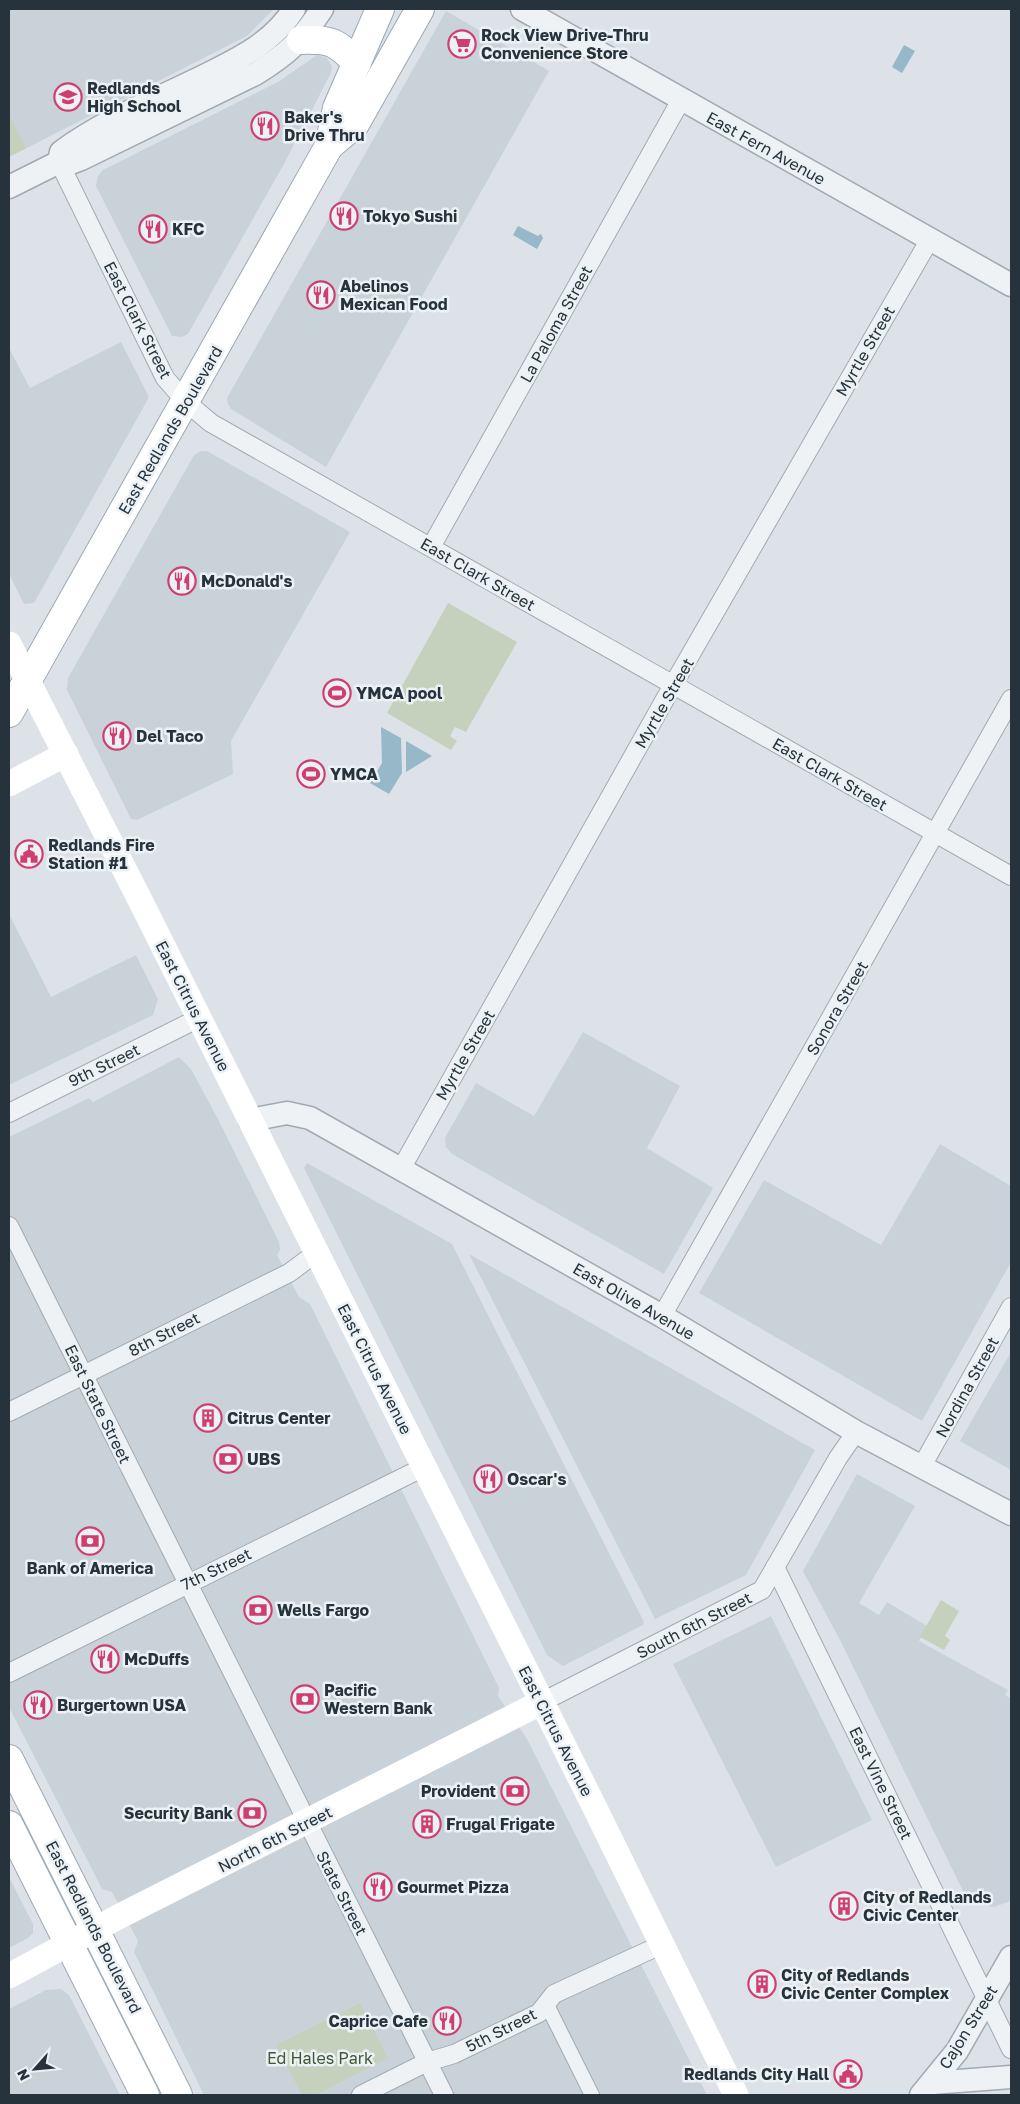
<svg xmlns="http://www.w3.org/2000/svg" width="1020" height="2104" font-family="'Golos Text',sans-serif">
	<rect width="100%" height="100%" fill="#dce2e7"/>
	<g fill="#cad2d9">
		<polygon points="9,9 274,9 247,36 9,157"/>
		<polygon points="446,11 549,71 326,467 231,409 228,404 227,398"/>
		<polygon points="317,55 327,58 332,67 331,73 285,162 188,334 182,337 172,336 96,186 98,176 103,170 278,82"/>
		<polygon points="121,342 148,395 148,399 34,603 24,604 9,574 9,348 30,388"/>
		<polygon points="201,451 207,451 350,532 231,741 233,774 137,820 131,819 67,690 68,678 194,455"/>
		<polygon points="9,914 51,997 136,955 158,999 153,1015 9,1085"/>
		<polygon points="583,1032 680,1086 647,1148 713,1188 664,1274 452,1154 446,1147 445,1138 476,1083 534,1116"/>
		<polygon points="179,1057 191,1069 219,1121 279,1242 280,1250 277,1255 299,1297 310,1304 499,1688 498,1696 527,1739 707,2095 204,2095 134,1952 138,1941 112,1892 102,1889 9,1707 9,1137 89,1098 93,1102"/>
		<polygon points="940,1144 1011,1186 1011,1262 922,1421 699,1293 764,1180 881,1245"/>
		<polygon points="307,1163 452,1244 644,1622 643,1625 563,1666 547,1655 304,1168"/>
		<polygon points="469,1254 815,1450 746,1575 655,1619"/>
		<polygon points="1011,1352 1011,1470 960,1441"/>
		<polygon points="857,1474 915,1506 859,1603 879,1615 887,1602 927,1626 919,1641 1008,1690 1005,1695 1011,1699 1011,1900 1008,1902 994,1907 977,1904 967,1899 840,1640 803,1571"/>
		<polygon points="771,1616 872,1820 776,1867 673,1664"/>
		<polygon points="9,1877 33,1924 33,1933 28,1938 9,1948"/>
		<polygon points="61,1989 69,1995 120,2095 9,2095 9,2009 46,1990"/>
	</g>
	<g fill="#c6d1bd">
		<polygon points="9,114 26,148 9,157"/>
		<polygon points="448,603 517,642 466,732 455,727 450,736 457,741 451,750 387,713"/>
		<polygon points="941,1600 959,1611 945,1636 950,1640 944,1650 920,1637"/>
		<polygon points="360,2003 388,2058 316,2095 302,2095 276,2045"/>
	</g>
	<g fill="#96b8c8">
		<polygon points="904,45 915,51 902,73 892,67"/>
		<polygon points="518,226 538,236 541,234 543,238 537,249 513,235"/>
		<polygon points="381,727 401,738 402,773 389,794 370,783 382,763"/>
		<polygon points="406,741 432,756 406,772"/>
	</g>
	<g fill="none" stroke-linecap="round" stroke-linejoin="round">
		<g stroke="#a2aab1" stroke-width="16">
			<polyline id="pedestrian" points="546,2003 592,2095"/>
		</g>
		<g stroke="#a2aab1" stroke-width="20">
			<g id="minor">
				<polyline points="59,162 165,378 186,402 211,423 1011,876"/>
				<polyline points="431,547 681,100"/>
				<polyline points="9,1113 199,1018"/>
				<polyline points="401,1169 673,685 930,239"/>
				<polyline points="9,1226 444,2095"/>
				<polyline points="662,1316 1011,699"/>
				<polyline points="9,1412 289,1273 316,1253"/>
				<polyline points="922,1466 1011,1307"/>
				<polyline points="775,1567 1011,2049"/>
				<polyline points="9,1673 424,1467"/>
				<polyline points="542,1702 762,1590 838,1458 856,1432"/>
				<polyline points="361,2095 427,2062 454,2054 539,2013 554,1994 663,1944"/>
			</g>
		</g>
		<g stroke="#a2aab1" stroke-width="25">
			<g id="tertiary">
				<polyline points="522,9 1011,285"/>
				<path d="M59,162L61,152C103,121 153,101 200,78C236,60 272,44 294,9"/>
				<path d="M9,187L59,162L68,164L81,159L255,74C288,54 301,41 322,9"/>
				<polyline points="250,1120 287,1113 310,1118 662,1316 856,1432 1011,1514"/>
				<polyline points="932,2083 1011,2077"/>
				<polyline points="921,2095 957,2051 1011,1957"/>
			</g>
		</g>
		<g stroke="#9ba9b3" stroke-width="30">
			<g id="primary">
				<path d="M301,40C331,39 337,42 357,63"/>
				<polyline points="329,146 355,124 420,9"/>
				<polyline points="9,713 329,146 337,108 380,9"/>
				<polyline points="9,1759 178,2095"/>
				<polyline points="9,1825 145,2095"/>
			</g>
		</g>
		<use href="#pedestrian" stroke="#eff2f5" stroke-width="14"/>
		<use href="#minor" stroke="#eff2f5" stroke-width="18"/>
		<use href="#tertiary" stroke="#eff2f5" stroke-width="22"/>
		<g stroke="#fff" stroke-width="25">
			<polyline points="9,644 139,898 592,1802 736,2095"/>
			<polyline points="9,784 66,754"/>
			<polyline points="9,1976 118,1917 542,1702"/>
		</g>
		<use href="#primary" stroke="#fff" stroke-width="28"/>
	</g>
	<defs>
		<g id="supermarket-ring" transform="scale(1.4375)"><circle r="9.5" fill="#ebf1f4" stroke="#d03d6f" stroke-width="1.5"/><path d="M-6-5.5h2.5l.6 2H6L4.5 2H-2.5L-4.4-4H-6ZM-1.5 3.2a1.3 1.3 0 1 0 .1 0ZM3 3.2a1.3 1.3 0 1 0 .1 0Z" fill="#d03d6f"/></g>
		<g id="school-ring" transform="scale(1.4375)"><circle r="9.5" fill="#ebf1f4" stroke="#d03d6f" stroke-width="1.5"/><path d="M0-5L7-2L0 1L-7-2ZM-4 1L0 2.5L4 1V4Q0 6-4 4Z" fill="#d03d6f"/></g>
		<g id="restaurant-ring" transform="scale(1.4375)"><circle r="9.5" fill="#ebf1f4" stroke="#d03d6f" stroke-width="1.5"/><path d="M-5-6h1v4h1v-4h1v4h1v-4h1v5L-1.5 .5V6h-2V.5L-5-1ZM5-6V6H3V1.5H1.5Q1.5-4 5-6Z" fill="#d03d6f"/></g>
		<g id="stadium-ring" transform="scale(1.4375)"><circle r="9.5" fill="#ebf1f4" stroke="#d03d6f" stroke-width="1.5"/><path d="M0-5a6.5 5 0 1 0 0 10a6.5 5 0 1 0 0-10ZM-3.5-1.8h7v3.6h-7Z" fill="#d03d6f"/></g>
		<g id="civic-ring" transform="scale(1.4375)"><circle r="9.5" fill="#ebf1f4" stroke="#d03d6f" stroke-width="1.5"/><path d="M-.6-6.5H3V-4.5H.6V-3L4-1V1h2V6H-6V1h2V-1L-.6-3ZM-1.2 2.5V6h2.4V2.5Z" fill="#d03d6f"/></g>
		<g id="building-ring" transform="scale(1.4375)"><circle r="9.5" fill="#ebf1f4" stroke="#d03d6f" stroke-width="1.5"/><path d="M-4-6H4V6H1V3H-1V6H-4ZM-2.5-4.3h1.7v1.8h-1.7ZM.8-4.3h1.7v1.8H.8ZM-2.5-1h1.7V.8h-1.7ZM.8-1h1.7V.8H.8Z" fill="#d03d6f"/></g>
		<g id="bank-ring" transform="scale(1.4375)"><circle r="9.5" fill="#ebf1f4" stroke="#d03d6f" stroke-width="1.5"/><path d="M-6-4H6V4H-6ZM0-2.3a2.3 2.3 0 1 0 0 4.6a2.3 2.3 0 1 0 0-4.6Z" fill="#d03d6f"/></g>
	</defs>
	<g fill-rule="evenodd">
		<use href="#supermarket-ring" x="462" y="44"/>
		<use href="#school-ring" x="68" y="97"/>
		<use href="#restaurant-ring" x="265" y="126"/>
		<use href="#restaurant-ring" x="344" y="216"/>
		<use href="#restaurant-ring" x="153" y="229"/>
		<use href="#restaurant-ring" x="321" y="295"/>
		<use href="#restaurant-ring" x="182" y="581"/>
		<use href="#stadium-ring" x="337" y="693"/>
		<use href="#restaurant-ring" x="117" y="736"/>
		<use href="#stadium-ring" x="311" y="774"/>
		<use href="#civic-ring" x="29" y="854"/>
		<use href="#building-ring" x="208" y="1418"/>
		<use href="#bank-ring" x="228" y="1459"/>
		<use href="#restaurant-ring" x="488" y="1479"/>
		<use href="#bank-ring" x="90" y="1541"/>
		<use href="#bank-ring" x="258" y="1610"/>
		<use href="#restaurant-ring" x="105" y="1659"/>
		<use href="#bank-ring" x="305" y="1699"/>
		<use href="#restaurant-ring" x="38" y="1705"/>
		<use href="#bank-ring" x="515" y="1791"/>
		<use href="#bank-ring" x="252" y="1813"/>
		<use href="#building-ring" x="427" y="1824"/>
		<use href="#restaurant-ring" x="378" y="1887"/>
		<use href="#building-ring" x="844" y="1906"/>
		<use href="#building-ring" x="762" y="1984"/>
		<use href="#restaurant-ring" x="447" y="2021"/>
		<use href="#civic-ring" x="848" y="2074"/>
	</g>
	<g text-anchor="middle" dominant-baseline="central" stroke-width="5" stroke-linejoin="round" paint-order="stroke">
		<g font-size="16" font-weight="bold" fill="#26333d" stroke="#ebf1f4" text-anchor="start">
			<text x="481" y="35">Rock View Drive-Thru<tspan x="481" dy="18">Convenience Store</tspan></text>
			<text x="87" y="88">Redlands<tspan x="87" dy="18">High School</tspan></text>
			<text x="284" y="117">Baker's<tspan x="284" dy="18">Drive Thru</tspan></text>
			<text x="363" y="216">Tokyo Sushi</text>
			<text x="172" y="229">KFC</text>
			<text x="340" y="286">Abelinos<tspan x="340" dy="18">Mexican Food</tspan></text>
			<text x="201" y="581">McDonald's</text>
			<text x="356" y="693">YMCA pool</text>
			<text x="136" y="736">Del Taco</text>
			<text x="330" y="774">YMCA</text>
			<text x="48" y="845">Redlands Fire<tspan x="48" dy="18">Station #1</tspan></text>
			<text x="227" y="1418">Citrus Center</text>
			<text x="247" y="1459">UBS</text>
			<text x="507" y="1479">Oscar's</text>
			<text x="90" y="1568" text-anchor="middle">Bank of America</text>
			<text x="277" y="1610">Wells Fargo</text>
			<text x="124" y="1659">McDuffs</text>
			<text x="324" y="1690">Pacific<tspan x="324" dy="18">Western Bank</tspan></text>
			<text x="57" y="1705">Burgertown USA</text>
			<text x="496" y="1791" text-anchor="end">Provident</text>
			<text x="233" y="1813" text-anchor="end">Security Bank</text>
			<text x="446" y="1824">Frugal Frigate</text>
			<text x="397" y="1887">Gourmet Pizza</text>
			<text x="863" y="1897">City of Redlands<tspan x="863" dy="18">Civic Center</tspan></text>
			<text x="781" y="1975">City of Redlands<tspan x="781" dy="18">Civic Center Complex</tspan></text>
			<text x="428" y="2021" text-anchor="end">Caprice Cafe</text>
			<text x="829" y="2074" text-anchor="end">Redlands City Hall</text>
		</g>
		<g font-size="16" fill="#26333d" stroke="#ebf1f4">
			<text transform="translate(766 148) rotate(29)">East Fern Avenue</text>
			<text transform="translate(138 320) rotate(63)">East Clark Street</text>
			<text transform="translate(556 324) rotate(-61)">La Paloma Street</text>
			<text transform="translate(865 351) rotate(-60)">Myrtle Street</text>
			<text transform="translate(170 430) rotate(-60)">East Redlands Boulevard</text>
			<text transform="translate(478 574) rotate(30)">East Clark Street</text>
			<text transform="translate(664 703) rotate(-60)">Myrtle Street</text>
			<text transform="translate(830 774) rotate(30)">East Clark Street</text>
			<text transform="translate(193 1006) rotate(63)">East Citrus Avenue</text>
			<text transform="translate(837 1008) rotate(-60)">Sonora Street</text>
			<text transform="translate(465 1055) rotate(-60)">Myrtle Street</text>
			<text transform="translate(104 1065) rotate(-26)">9th Street</text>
			<text transform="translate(634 1301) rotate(30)">East Olive Avenue</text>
			<text transform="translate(164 1334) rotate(-27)">8th Street</text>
			<text transform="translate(375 1369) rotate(63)">East Citrus Avenue</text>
			<text transform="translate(967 1387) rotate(-61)">Nordina Street</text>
			<text transform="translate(98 1404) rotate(64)">East State Street</text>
			<text transform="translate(216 1569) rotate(-26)">7th Street</text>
			<text transform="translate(694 1625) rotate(-27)">South 6th Street</text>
			<text transform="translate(556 1731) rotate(63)">East Citrus Avenue</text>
			<text transform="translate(881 1783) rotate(64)">East Vine Street</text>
			<text transform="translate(275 1839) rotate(-27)">North 6th Street</text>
			<text transform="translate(342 1893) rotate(63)">State Street</text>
			<text transform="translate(94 1927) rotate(63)">East Redlands Boulevard</text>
			<text transform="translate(968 2027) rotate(-58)">Cajon Street</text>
			<text transform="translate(501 2030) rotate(-27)">5th Street</text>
		</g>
		<g font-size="16" fill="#415933" stroke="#ebf1f4">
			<text x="320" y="2058">Ed Hales Park</text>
		</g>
	</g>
	<rect width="1020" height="2104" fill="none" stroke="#26333d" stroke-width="20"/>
	<g transform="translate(35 2069) rotate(243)" stroke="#ebf1f4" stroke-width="4" paint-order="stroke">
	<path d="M0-4L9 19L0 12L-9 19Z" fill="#26333d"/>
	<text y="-8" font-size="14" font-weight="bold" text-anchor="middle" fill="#26333d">N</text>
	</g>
</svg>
